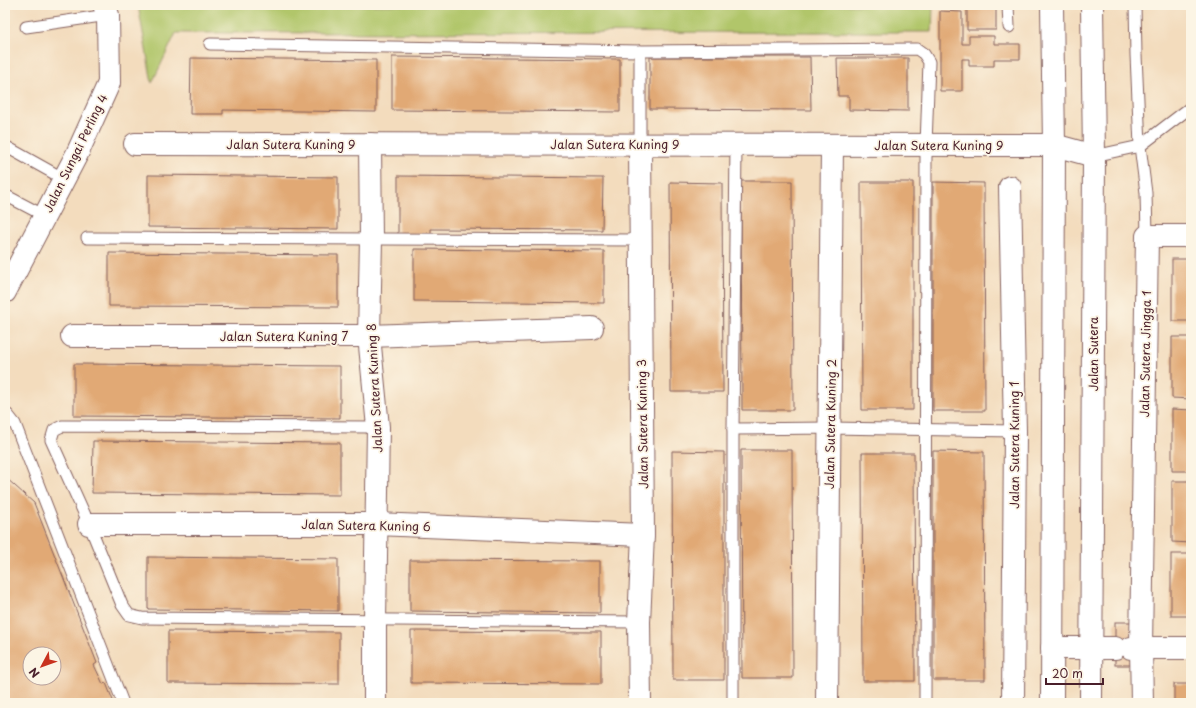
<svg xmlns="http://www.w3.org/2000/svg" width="1196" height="708" font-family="'Playpen Sans',sans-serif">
	<rect width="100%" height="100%" fill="#fcf5e5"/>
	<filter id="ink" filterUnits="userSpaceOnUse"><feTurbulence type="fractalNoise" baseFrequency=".025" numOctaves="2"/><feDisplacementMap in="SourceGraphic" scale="8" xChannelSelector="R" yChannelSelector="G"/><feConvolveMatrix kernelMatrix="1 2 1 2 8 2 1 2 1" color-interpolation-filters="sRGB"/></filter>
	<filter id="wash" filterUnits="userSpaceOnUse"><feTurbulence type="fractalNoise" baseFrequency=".012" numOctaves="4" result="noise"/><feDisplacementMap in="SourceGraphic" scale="16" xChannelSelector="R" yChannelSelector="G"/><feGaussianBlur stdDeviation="0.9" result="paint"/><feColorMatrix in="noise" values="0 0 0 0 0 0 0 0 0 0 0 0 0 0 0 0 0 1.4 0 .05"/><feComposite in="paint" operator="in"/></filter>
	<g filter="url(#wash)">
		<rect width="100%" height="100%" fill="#f3dcbd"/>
		<polygon fill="#b1c66a" stroke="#7e724a" points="138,5 933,5 932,32 176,33 152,83"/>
		<g id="blocks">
			<g fill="#e1a975" fill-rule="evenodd">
				<polygon points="940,5 996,5 996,30 967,30 967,8 941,8"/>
				<polygon points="940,11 962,12 962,44 969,44 969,36 994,36 994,44 1020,44 1020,59 994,59 994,66 969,66 969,59 962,59 962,91 940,91"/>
				<polygon points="392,57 620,59 620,112 392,110"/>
				<polygon points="650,57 810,57 811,110 650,109"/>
				<polygon points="191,58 376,60 376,112 223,110 223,114 190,114"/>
				<polygon points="837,58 908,58 908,111 849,110 849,96 838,96"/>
				<polygon points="148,175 338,177 338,229 148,227"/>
				<polygon points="398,176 603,178 602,230 431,229 431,234 398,234"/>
				<polygon points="741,181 792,181 793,410 742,410"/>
				<polygon points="670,182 722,183 723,392 671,392"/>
				<polygon points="861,182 913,182 913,410 862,410"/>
				<polygon points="933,182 984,183 985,411 933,411"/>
				<polygon points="414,249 604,251 604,303 414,301"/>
				<polygon points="109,253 338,255 338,307 109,306"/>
				<rect x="1172" y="259" width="19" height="62"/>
				<polygon points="1172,337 1191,337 1191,399 1172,398"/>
				<polygon points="74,364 340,366 340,418 74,416"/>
				<polygon points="1172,409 1191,410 1191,471 1172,471"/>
				<polygon points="93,441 340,443 340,495 92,493"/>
				<polygon points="741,450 792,450 793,678 742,678"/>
				<polygon points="672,451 724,452 724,680 673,680"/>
				<polygon points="933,451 984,452 985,680 933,680"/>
				<polygon points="862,453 914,453 915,681 863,681"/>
				<path d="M5,477L34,503L97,663L94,665L103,684L106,683L114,703H5ZM30,654H54V678H30Z"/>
				<polygon points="1172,481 1191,481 1191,543 1172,542"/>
				<rect x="1171" y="554" width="20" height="62"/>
				<polygon points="148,557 338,559 338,611 148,609"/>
				<polygon points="410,560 600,561 600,613 410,611"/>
				<rect x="1115" y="622" width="16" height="43"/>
				<polygon points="168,631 339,632 339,684 168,683"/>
				<polygon points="411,631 601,632 601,684 411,683"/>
				<rect x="1174" y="684" width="17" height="19"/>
			</g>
		</g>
	</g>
	<g filter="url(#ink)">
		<use href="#blocks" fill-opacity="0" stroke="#85615e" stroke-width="1"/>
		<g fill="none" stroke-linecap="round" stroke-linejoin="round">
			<g stroke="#85615e" stroke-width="13">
				<g id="service">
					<polyline points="1008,5 1009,27"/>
					<polyline points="1135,5 1136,55 1140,146 1146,193 1147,236"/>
					<polyline points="26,27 108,15"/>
					<polyline points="210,44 640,51 917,49 924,54 929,62 926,145 925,703"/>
					<polyline points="640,51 640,144"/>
					<polyline points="5,146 64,179"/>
					<polyline points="1094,156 1140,146 1191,107"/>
					<polyline points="5,195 45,216"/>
					<polyline points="87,238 640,240"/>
					<polyline points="5,414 8,415 15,424 123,703"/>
					<polyline points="378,427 62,426 54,430 51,440 89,524 122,605 129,615 142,618 639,622"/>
					<polyline points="733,429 830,428 1015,431"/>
					<polyline points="733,703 733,429 736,145"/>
				</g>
			</g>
			<g stroke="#85615e" stroke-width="24">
				<g id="minor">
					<polyline points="135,144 1054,145 1094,156"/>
					<polyline points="370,144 371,239 369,336 378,427 375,621 375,703"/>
					<polyline points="640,144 643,535 639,622 640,703"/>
					<polyline points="1010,187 1015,431 1013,703"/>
					<polyline points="5,292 77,154 109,83 108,15 104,5"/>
					<polyline points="72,336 369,336 592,328"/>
					<polyline points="89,524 376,524 643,535"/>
					<polyline points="1052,648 1115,648"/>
					<polyline points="1131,648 1191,648"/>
					<polyline points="827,703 832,145"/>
					<polyline points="1142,703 1141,648 1147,236 1191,236"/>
				</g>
			</g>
			<g stroke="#85615e" stroke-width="24">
				<g id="tertiary">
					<polyline points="1052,703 1054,145 1052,5"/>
					<polyline points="1091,703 1094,156 1092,5"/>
				</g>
			</g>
			<use href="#service" stroke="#fff" stroke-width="11"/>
			<use href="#minor" stroke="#fff" stroke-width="22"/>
			<use href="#tertiary" stroke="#fff" stroke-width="22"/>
		</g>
	</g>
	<g text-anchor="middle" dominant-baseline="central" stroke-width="3.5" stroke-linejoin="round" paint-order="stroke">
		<g font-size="12" fill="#4a1f2b" stroke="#fcf5e5">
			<text x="291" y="144">Jalan Sutera Kuning 9</text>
			<text x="615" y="144">Jalan Sutera Kuning 9</text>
			<text x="939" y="145">Jalan Sutera Kuning 9</text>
			<text transform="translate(75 153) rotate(-64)">Jalan Sungai Perling 4</text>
			<text x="284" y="336">Jalan Sutera Kuning 7</text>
			<text transform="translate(1093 354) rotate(-90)">Jalan Sutera</text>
			<text transform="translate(1145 354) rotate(-89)">Jalan Sutera Jingga 1</text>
			<text transform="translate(374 388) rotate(-93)">Jalan Sutera Kuning 8</text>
			<text transform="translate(642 424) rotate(-91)">Jalan Sutera Kuning 3</text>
			<text transform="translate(830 424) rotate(-89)">Jalan Sutera Kuning 2</text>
			<text transform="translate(1014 445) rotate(-90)">Jalan Sutera Kuning 1</text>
			<text transform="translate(366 525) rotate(1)">Jalan Sutera Kuning 6</text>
		</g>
	</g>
	<rect width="1196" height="708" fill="none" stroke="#fcf5e5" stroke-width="20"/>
	<g transform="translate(42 666) rotate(229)"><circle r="19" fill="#fcf5e5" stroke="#b59f9b"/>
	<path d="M0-3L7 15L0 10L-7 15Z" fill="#c8321e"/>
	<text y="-6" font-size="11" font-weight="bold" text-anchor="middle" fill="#4a1f2b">N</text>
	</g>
	<path d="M1046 678v6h57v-6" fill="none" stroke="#4a1f2b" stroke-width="2"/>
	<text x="1052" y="678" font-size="12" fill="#4a1f2b" stroke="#fcf5e5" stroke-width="3" paint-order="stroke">20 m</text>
</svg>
